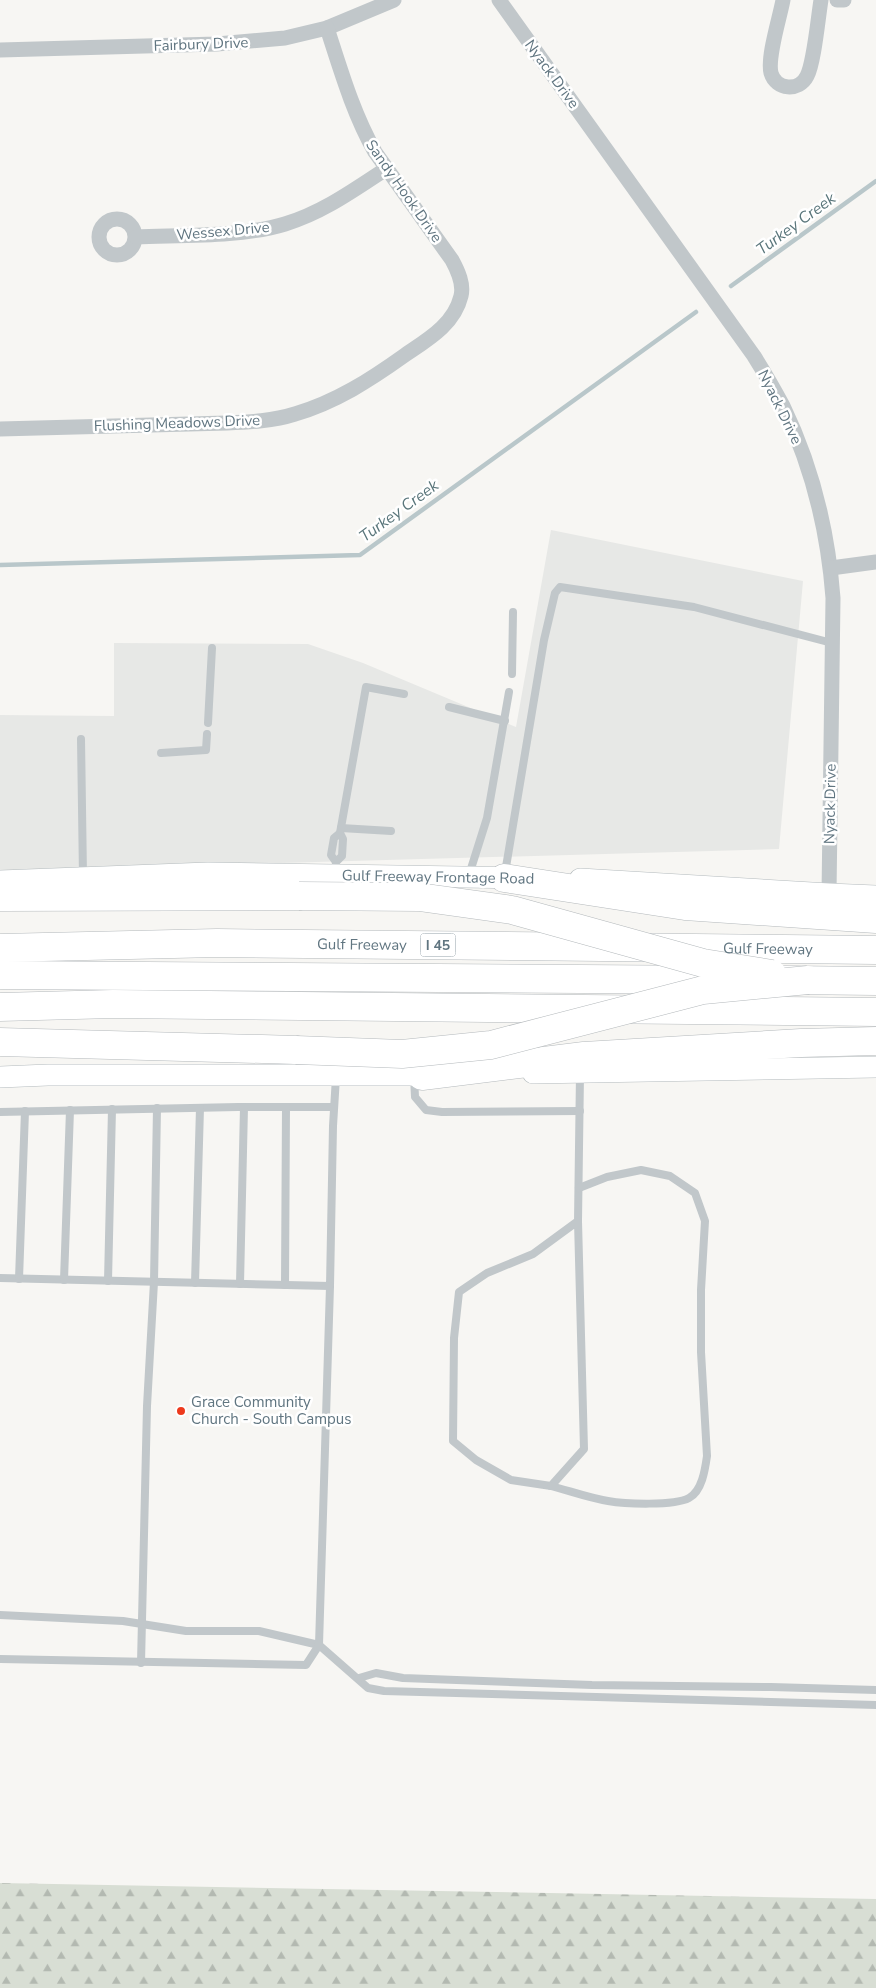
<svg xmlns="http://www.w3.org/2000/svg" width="876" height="1988" font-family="'Nunito Sans',sans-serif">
	<defs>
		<pattern id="forest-firs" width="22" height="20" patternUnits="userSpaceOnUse" patternTransform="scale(1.25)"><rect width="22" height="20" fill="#d8ded4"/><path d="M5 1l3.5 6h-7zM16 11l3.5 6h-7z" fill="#b3b9b1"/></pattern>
	</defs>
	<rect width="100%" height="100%" fill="#f7f6f3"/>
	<polygon fill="#e7e8e6" points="551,530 803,581 779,849 0,871 0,715 114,716 114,643 308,644 363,663 516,727"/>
	<polygon fill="url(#forest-firs)" points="0,1883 876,1899 876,1988 0,1988"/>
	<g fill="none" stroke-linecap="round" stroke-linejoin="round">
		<g stroke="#b9c7ca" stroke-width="4.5">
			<polyline points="731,286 876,181"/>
			<polyline points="0,565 360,555 696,312"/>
		</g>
		<g stroke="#b4bbbe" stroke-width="22">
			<g id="secondary">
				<polyline points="580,879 829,894 876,896"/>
				<polyline points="0,881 208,873 520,878"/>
				<polyline points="533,1073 876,1067"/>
				<polyline points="0,1077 48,1075 437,1075"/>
			</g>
		</g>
		<g stroke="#b4b9bc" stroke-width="29">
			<g id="highway">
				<polyline points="504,878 685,906 876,919"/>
				<polyline points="0,897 299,896"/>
				<path id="s1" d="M0,948L217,943L876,950"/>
				<polyline points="0,975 727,980"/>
				<polyline points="785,980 876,981"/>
				<polyline points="0,1007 113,1004 876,1012"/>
				<polyline points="0,1042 296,1050"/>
				<polyline points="422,1076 584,1056 801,1043 876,1041"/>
			</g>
		</g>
		<g stroke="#c1c7ca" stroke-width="8">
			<polyline points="512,674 513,612"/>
			<polyline points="449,707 505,721"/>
			<polyline points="208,723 212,648"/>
			<polyline points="81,739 83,876"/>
			<polyline points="161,753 206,750 207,734"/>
			<polyline points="341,828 391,831"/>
			<polyline points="340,833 366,687 404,694"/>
			<polyline points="335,873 336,862 342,856 343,839 340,833 334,838 331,855 336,862"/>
			<polyline points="505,873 544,640 555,593 560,587 694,607 832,643"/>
			<polyline points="469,875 487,818 509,692"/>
			<polyline points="414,1077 415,1097 426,1110 442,1112 580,1111"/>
			<polyline points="0,1112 238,1107 334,1107"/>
			<polyline points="578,1221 584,1449 551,1486 511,1480 476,1460 453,1441 454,1338 459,1292 487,1273 533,1254 578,1221 580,1074"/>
			<polyline points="0,1278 330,1286 333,1126 336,1077"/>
			<polyline points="19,1279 25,1111"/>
			<polyline points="64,1280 70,1110"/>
			<polyline points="108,1281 112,1109"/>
			<polyline points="195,1283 200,1108"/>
			<polyline points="240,1284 244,1107"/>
			<polyline points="285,1285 286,1107"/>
			<path d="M551,1486C570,1491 589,1498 608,1501C625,1504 674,1506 689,1498C702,1491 705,1470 707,1456L701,1352V1290L705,1221L695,1193L670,1176L641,1170L607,1177L579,1188"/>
			<polyline points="0,1615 123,1621 186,1631 259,1631 319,1645 330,1286"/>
			<polyline points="0,1659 306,1665 319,1645 368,1688 384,1691 876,1705"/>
			<polyline points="141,1663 147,1406 154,1282 157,1108"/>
			<polyline points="359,1678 376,1673 403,1678 592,1685 771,1687 876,1690"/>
		</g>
		<g stroke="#c1c7ca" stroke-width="15">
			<path d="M499,0L754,356C764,372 774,389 783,406C812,466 828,531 833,598L829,894"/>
			<path d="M783,0C780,17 767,57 771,73C776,90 799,92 807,76C814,63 818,18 821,0"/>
			<polyline points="837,0 844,0"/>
			<polyline points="0,50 217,44 285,38 327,28 394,0"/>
			<circle cx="117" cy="237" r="18"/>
			<path d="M136,237C181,235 243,237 285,224C322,213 354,190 386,169"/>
			<path d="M0,429L227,423C250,422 273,421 295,414C336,402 370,380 405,355C427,340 454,325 461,296C464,284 458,271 452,260L375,152C353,113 341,71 327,28"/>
			<polyline points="831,568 876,562"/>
		</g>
		<use href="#secondary" stroke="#fff" stroke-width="21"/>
		<use href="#highway" stroke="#fff" stroke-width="28"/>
		<g stroke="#b4b9bc" stroke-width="29" stroke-linecap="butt">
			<g id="highway-bridge">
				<polyline points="299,896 419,897 512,910 703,963 772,974"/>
				<polyline points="296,1050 402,1054 491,1045 703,990 808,980"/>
			</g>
		</g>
		<use href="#highway-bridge" stroke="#fff" stroke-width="28"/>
	</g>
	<circle fill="#ed391c" stroke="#fff" stroke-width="2" cx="181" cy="1411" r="5"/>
	<g text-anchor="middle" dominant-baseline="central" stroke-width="5" stroke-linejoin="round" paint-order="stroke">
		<rect fill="#fff" stroke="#909ea6" stroke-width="1" x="420.5" y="933.5" width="35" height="23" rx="4"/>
		<g font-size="14" font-weight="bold" fill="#607580">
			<text x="438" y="945">I 45</text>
		</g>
		<g font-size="15" fill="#607580" stroke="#fff">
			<text transform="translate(201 44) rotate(-2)">Fairbury Drive</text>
			<text transform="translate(552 74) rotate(54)">Nyack Drive</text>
			<text transform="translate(404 191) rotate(55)">Sandy Hook Drive</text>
			<text transform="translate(223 231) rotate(-5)">Wessex Drive</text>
			<text transform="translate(780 407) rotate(64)">Nyack Drive</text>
			<text transform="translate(177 423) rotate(-2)">Flushing Meadows Drive</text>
			<text transform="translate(830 804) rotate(-89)">Nyack Drive</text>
			<text transform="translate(438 877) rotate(1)">Gulf Freeway Frontage Road</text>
			<text stroke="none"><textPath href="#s1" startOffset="362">Gulf Freeway</textPath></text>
			<text stroke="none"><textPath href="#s1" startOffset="768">Gulf Freeway</textPath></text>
		</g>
		<g font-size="15" fill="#607580" stroke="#fff" text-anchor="start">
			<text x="191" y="1402">Grace Community<tspan x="191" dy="17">Church - South Campus</tspan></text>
		</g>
		<g font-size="16" font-style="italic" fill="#5a767b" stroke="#fff">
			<text transform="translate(796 224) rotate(-36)">Turkey Creek</text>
			<text transform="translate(399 511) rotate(-36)">Turkey Creek</text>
		</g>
	</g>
</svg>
